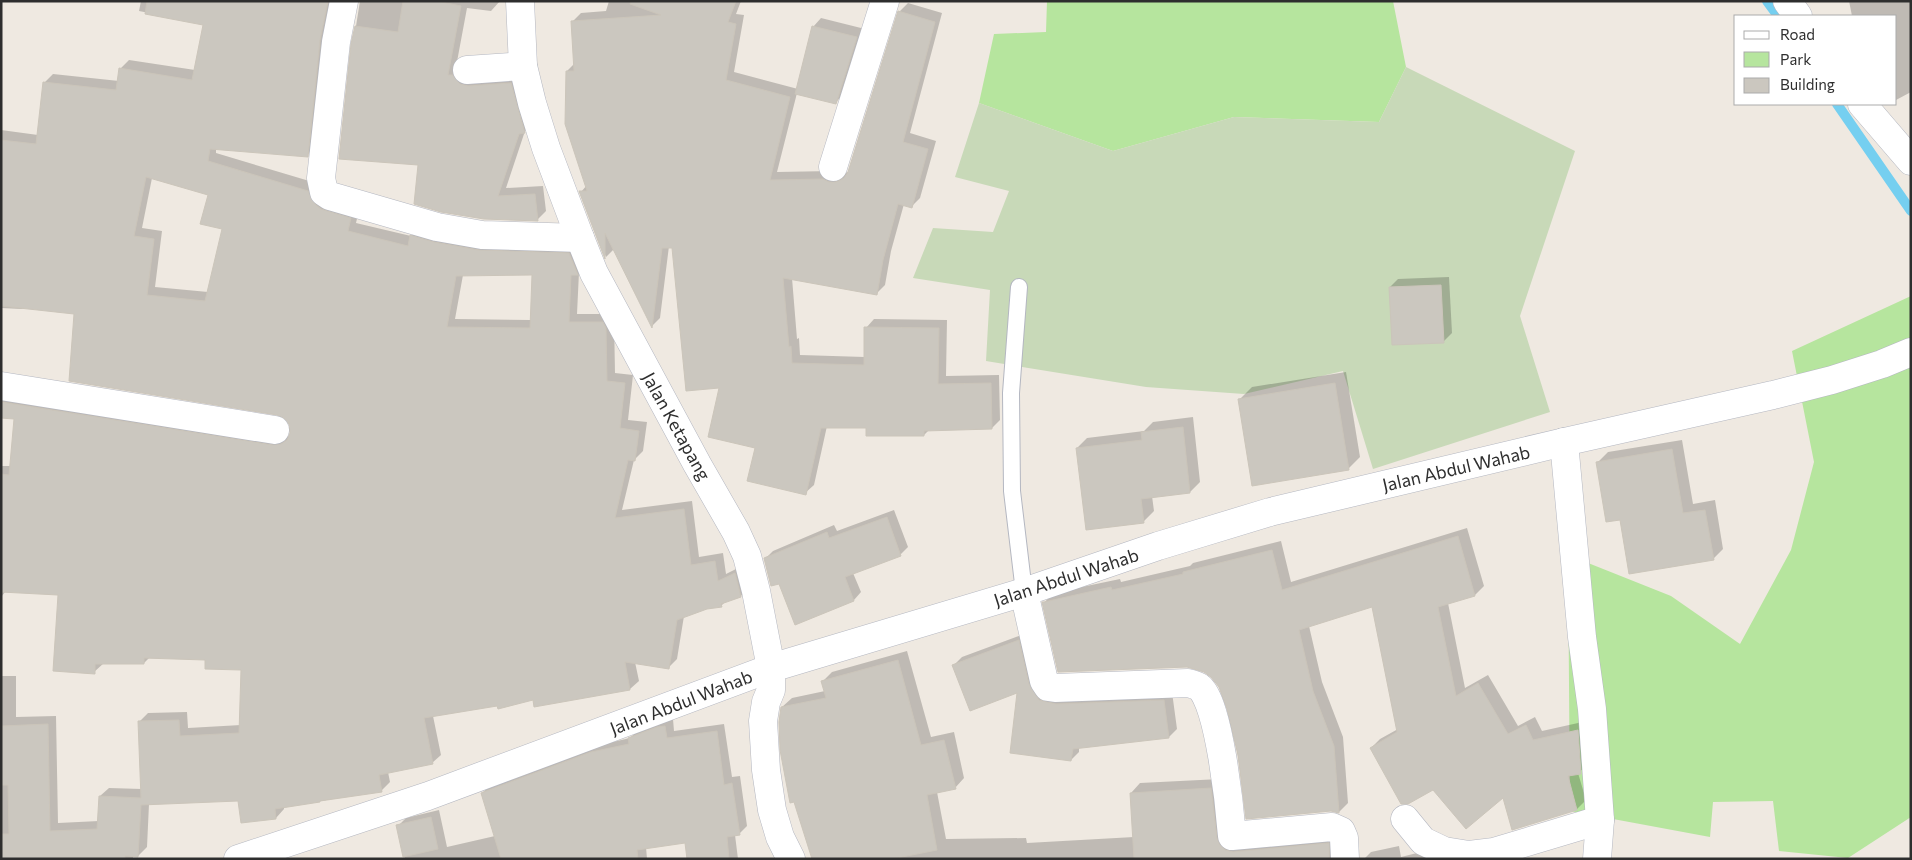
<svg xmlns="http://www.w3.org/2000/svg" width="1912" height="860" font-family="Commissioner,sans-serif">
	<rect width="100%" height="100%" fill="#efe9e1"/>
	<g fill="#b6e59e">
		<polygon points="1047,1 1393,1 1406,67 1379,122 1234,117 1113,151 979,103 994,34 1046,32"/>
		<polygon points="1911,296 1911,817 1848,858 1779,851 1773,801 1713,802 1710,837 1570,811 1568,555 1671,596 1740,644 1791,550 1814,462 1792,351"/>
	</g>
	<polygon fill="#c8d9b8" points="1406,67 1575,151 1520,316 1550,412 1373,469 1343,371 1244,394 1146,387 986,361 990,290 913,278 933,228 993,232 1009,191 955,177 979,103 1113,151 1234,117 1379,122"/>
	<g fill="#0003" fill-rule="evenodd">
		<path d="M141,1H334L316,147L307,155L216,148V153L316,183L359,210L356,223L411,236L420,227L578,245L586,265L579,272L577,314H611L614,319L615,373L633,375L628,420L647,422L643,451L634,460L622,510L692,501L699,557L723,553L726,574L744,565L749,587L741,596L726,601L721,606L707,608L684,616L677,659L668,668L635,662L639,681L630,689L534,699L433,716L441,755L432,763L388,772L390,782L381,791L284,807V809L276,818L239,800L149,804L147,847L138,856L133,855V859H1V676H16V717L56,716L58,823L99,821L100,796L109,788L142,789L139,722L148,713L187,712L188,728L241,725L242,669L206,659L150,657L144,663H104L94,672L59,594L6,591L1,597V466H11L15,418L1,417V390L282,437L290,436L291,424L286,417L76,312L24,307L22,309L1,308V130L38,135L44,83L53,74L119,81L120,69L129,60L195,70L205,24L139,11ZM152,178L209,194L223,229L208,292L155,287L162,231L142,228ZM533,274L531,320L455,319L463,275Z"/>
		<polygon points="360,1 500,1 491,11 467,8 456,67 519,74 533,123 525,131 506,188 543,186 546,211 537,220 420,164 353,45"/>
		<polygon points="609,1 741,1 736,14 744,15 734,72 798,89 813,27 821,18 865,29 844,94 836,102 797,93 777,172 832,171 838,174 849,172 899,12 908,3 942,13 910,133 936,141 920,198 911,207 904,204 891,251 885,285 877,293 792,278 797,339 799,338 800,355 865,357 866,328 874,319 947,320 946,376 999,375 1000,420 992,428 929,430 924,435 868,427 827,426 814,485 805,493 756,447 721,386 673,246 669,246 660,318 652,326 614,249 606,257 581,192 587,185 567,71 575,63 572,22 581,13 606,11"/>
		<polygon points="1849,1 1911,1 1911,92 1896,100 1896,16 1852,16"/>
		<polygon points="1449,277 1452,333 1444,341 1390,287 1398,279"/>
		<polygon points="1346,372 1360,457 1348,469 1240,399 1252,387"/>
		<polygon points="1193,417 1200,482 1190,492 1152,496 1154,511 1143,522 1077,448 1087,438 1144,431 1153,422"/>
		<polygon points="1682,440 1693,504 1715,500 1723,549 1713,559 1621,518 1598,462 1608,452"/>
		<polygon points="894,510 908,547 900,555 853,573 861,592 854,600 796,623 779,582 765,559 773,551 834,525 837,531"/>
		<polygon points="1467,528 1484,586 1475,595 1448,603 1465,688 1488,675 1518,726 1535,717 1542,731 1587,721 1590,763 1578,773 1586,800 1577,809 1504,796 1433,788 1371,748 1380,739 1398,729 1373,606 1309,626 1322,682 1343,737 1348,803 1339,812 1331,810 1247,818 1234,729 1222,690 1212,676 1203,670 1044,603 1053,593 1120,579 1121,582 1190,566 1193,563 1281,541 1291,582"/>
		<polygon points="1027,633 1036,676 1172,692 1177,729 1169,737 1079,747 1079,752 1071,760 1018,691 954,665 962,657"/>
		<polygon points="907,651 931,737 954,732 964,778 955,788 937,792 946,839 1026,838 1027,843 1134,837 1131,793 1140,783 1220,779 1226,828 1338,834 1342,859 814,859 782,707 792,698 825,691 823,681 832,672"/>
		<polygon points="673,719 674,731 724,724 732,777 740,776 747,826 739,834 735,835 738,859 688,859 686,841 646,847 647,859 405,859 398,826 406,818 439,810 447,847 495,836 482,793 490,786 600,745 630,738 637,731"/>
		<polygon points="1399,846 1401,857 1433,849 1450,859 1364,859 1371,852"/>
	</g>
	<g fill="none" stroke-linecap="round" stroke-linejoin="round">
		<g stroke="#75cff0" stroke-width="10">
			<polyline points="1767,1 1778,16"/>
			<polyline points="1837,104 1911,211"/>
		</g>
	</g>
	<g fill="#cbc7bf" stroke="#cbc5ba" fill-rule="evenodd">
		<path d="M147,1H328L320,40L308,157L210,149L208,161L308,191L315,204L321,209L351,218L348,231L408,246L410,235L434,242L479,250L569,253L578,275H571L569,322H603L606,328L607,381L625,383L620,428L639,431L635,461L628,460L615,518L684,509L691,565L715,561L718,581L735,573L741,597L721,604L722,607L707,609L677,620L669,669L625,662L630,690L534,707L533,700L498,709L497,706L424,718L433,764L379,775L382,792L320,801V802L275,809L276,819L241,823L238,801L141,805L138,857L125,856V859H1V834H9L8,785H1V726L48,724L50,831L97,829L99,796L141,798L138,721L179,720L180,736L239,733L241,670L205,669V660L144,658V664H95V674L53,671L58,595L1,592V474L9,475L14,419L1,418V402L273,445L281,444L287,440L290,433L289,424L284,418L277,415L69,381L74,314L1,306V140L36,144L43,82L116,90L119,68L192,80L203,25L145,14ZM146,177L208,195L200,224L222,229L205,301L147,295L154,239L134,236ZM532,275L530,328L447,327L456,276Z"/>
		<polygon points="403,1 437,1 461,6 448,75 453,75 460,84 468,86 511,83 525,133 519,134 498,196 535,194 538,221 484,219 441,212 414,204 418,165 339,159 351,44 355,26 398,32"/>
		<polygon points="631,1 736,1 728,22 736,24 726,80 790,97 770,180 823,179 829,182 836,182 844,178 848,172 898,11 935,22 903,142 928,149 912,208 898,204 883,260 877,295 783,278 789,347 791,346 792,363 864,365 864,327 939,328 938,384 991,383 992,429 924,431 924,436 866,436 866,428 821,428 806,495 747,481 755,448 708,437 719,388 686,391 672,248 662,248 652,328 605,233 605,259 579,191 587,191 565,124 566,71 574,71 571,21 661,15 630,4"/>
		<polygon points="812,26 857,37 836,104 795,94"/>
		<polygon points="1441,285 1444,343 1392,345 1389,287"/>
		<polygon points="1335,383 1349,470 1252,486 1238,399"/>
		<polygon points="1183,427 1190,493 1141,499 1144,523 1086,530 1076,448 1142,440 1141,432"/>
		<polygon points="1672,449 1683,513 1705,510 1714,560 1629,574 1620,520 1606,522 1596,462"/>
		<polygon points="887,517 901,556 845,577 854,601 795,625 779,584 771,586 764,558 827,532 829,538"/>
		<polygon points="1458,536 1475,596 1438,607 1456,696 1478,683 1508,734 1526,725 1533,740 1578,730 1581,774 1568,776 1577,810 1512,830 1503,798 1466,829 1433,790 1408,804 1401,804 1370,748 1397,732 1372,607 1299,630 1313,691 1334,746 1339,813 1331,811 1246,819 1238,755 1227,709 1219,687 1211,677 1204,672 1187,667 1058,672 1042,602 1044,602 1111,587 1112,590 1183,574 1183,572 1272,550 1282,590"/>
		<polygon points="1019,640 1029,684 1039,700 1056,704 1164,700 1169,738 1073,749 1071,761 1010,753 1017,693 970,711 952,665"/>
		<polygon points="898,660 921,745 944,740 956,789 927,795 937,850 892,859 812,859 794,802 790,803 780,750 779,722 781,707 826,698 821,681"/>
		<polygon points="665,726 667,738 717,731 724,785 732,783 740,835 727,837 729,859 687,859 685,843 637,850 638,859 501,859 481,793 591,752 629,744 628,738 657,727"/>
		<polygon points="1211,788 1217,838 1220,845 1225,850 1233,852 1329,843 1329,859 1134,859 1130,793"/>
		<polygon points="431,817 438,849 403,857 396,825"/>
	</g>
	<g fill="none" stroke-linecap="round" stroke-linejoin="round">
		<g stroke="#b4b7c1" stroke-width="18">
			<polyline id="service" points="1019,287 1011,393 1012,491 1024,592"/>
		</g>
		<g stroke="#b4b7c1" stroke-width="29">
			<g id="minor">
				<polyline points="344,1 336,42 321,178 324,192 330,196 437,227 482,235 580,238"/>
				<polyline points="1787,1 1798,16"/>
				<polyline points="467,70 523,66"/>
				<polyline points="1862,104 1911,161"/>
				<polyline points="833,167 885,1"/>
				<polyline points="1,386 275,430"/>
				<polyline points="1564,442 1582,637 1592,709 1600,820 1597,859"/>
				<path d="M1024,592L1044,681L1048,687L1055,688L1188,683C1191,684 1196,685 1199,687C1219,701 1230,810 1232,836L1332,827L1341,831L1344,838L1345,859"/>
				<polyline points="1405,819 1423,841 1444,851 1469,855 1494,852 1600,820"/>
			</g>
		</g>
		<g stroke="#b4b7c1" stroke-width="29">
			<g id="tertiary">
				<polyline points="520,1 523,66 532,103 546,148 580,238 594,273 697,464 736,532 747,556 756,591 771,668 771,690 766,702 763,721 766,770 772,810 780,837 791,859"/>
				<polyline points="238,859 428,796 771,668 1024,592 1158,546 1270,512 1564,442 1773,395 1832,380 1882,364 1911,352"/>
			</g>
		</g>
		<use href="#service" stroke="#fff" stroke-width="16"/>
		<use href="#minor" stroke="#fff" stroke-width="28"/>
		<use href="#tertiary" stroke="#fff" stroke-width="28"/>
	</g>
	<g text-anchor="middle" dominant-baseline="central" stroke-width="4" stroke-linejoin="round" paint-order="stroke">
		<g font-size="18" fill="#2e2e2e" stroke="#fff">
			<text transform="translate(677 426) rotate(61)">Jalan Ketapang</text>
			<text transform="translate(1456 468) rotate(-13)">Jalan Abdul Wahab</text>
			<text transform="translate(1066 577) rotate(-18)">Jalan Abdul Wahab</text>
			<text transform="translate(681 702) rotate(-21)">Jalan Abdul Wahab</text>
		</g>
	</g>
	<rect width="1912" height="860" fill="none" stroke="#2e2e2e" stroke-width="5"/>
	<rect x="1734" y="15" width="162" height="90" fill="#ffffff" stroke="#ababab"/>
	<rect x="1744" y="31" width="25" height="8" fill="#ffffff" stroke="#ababab"/>
	<text x="1780" y="40" font-size="15" fill="#2e2e2e">Road</text>
	<rect x="1744" y="52" width="25" height="15" fill="#b6e59e" stroke="#ababab"/>
	<text x="1780" y="65" font-size="15" fill="#2e2e2e">Park</text>
	<rect x="1744" y="78" width="25" height="15" fill="#cbc7bf" stroke="#ababab"/>
	<text x="1780" y="90" font-size="15" fill="#2e2e2e">Building</text>
</svg>
